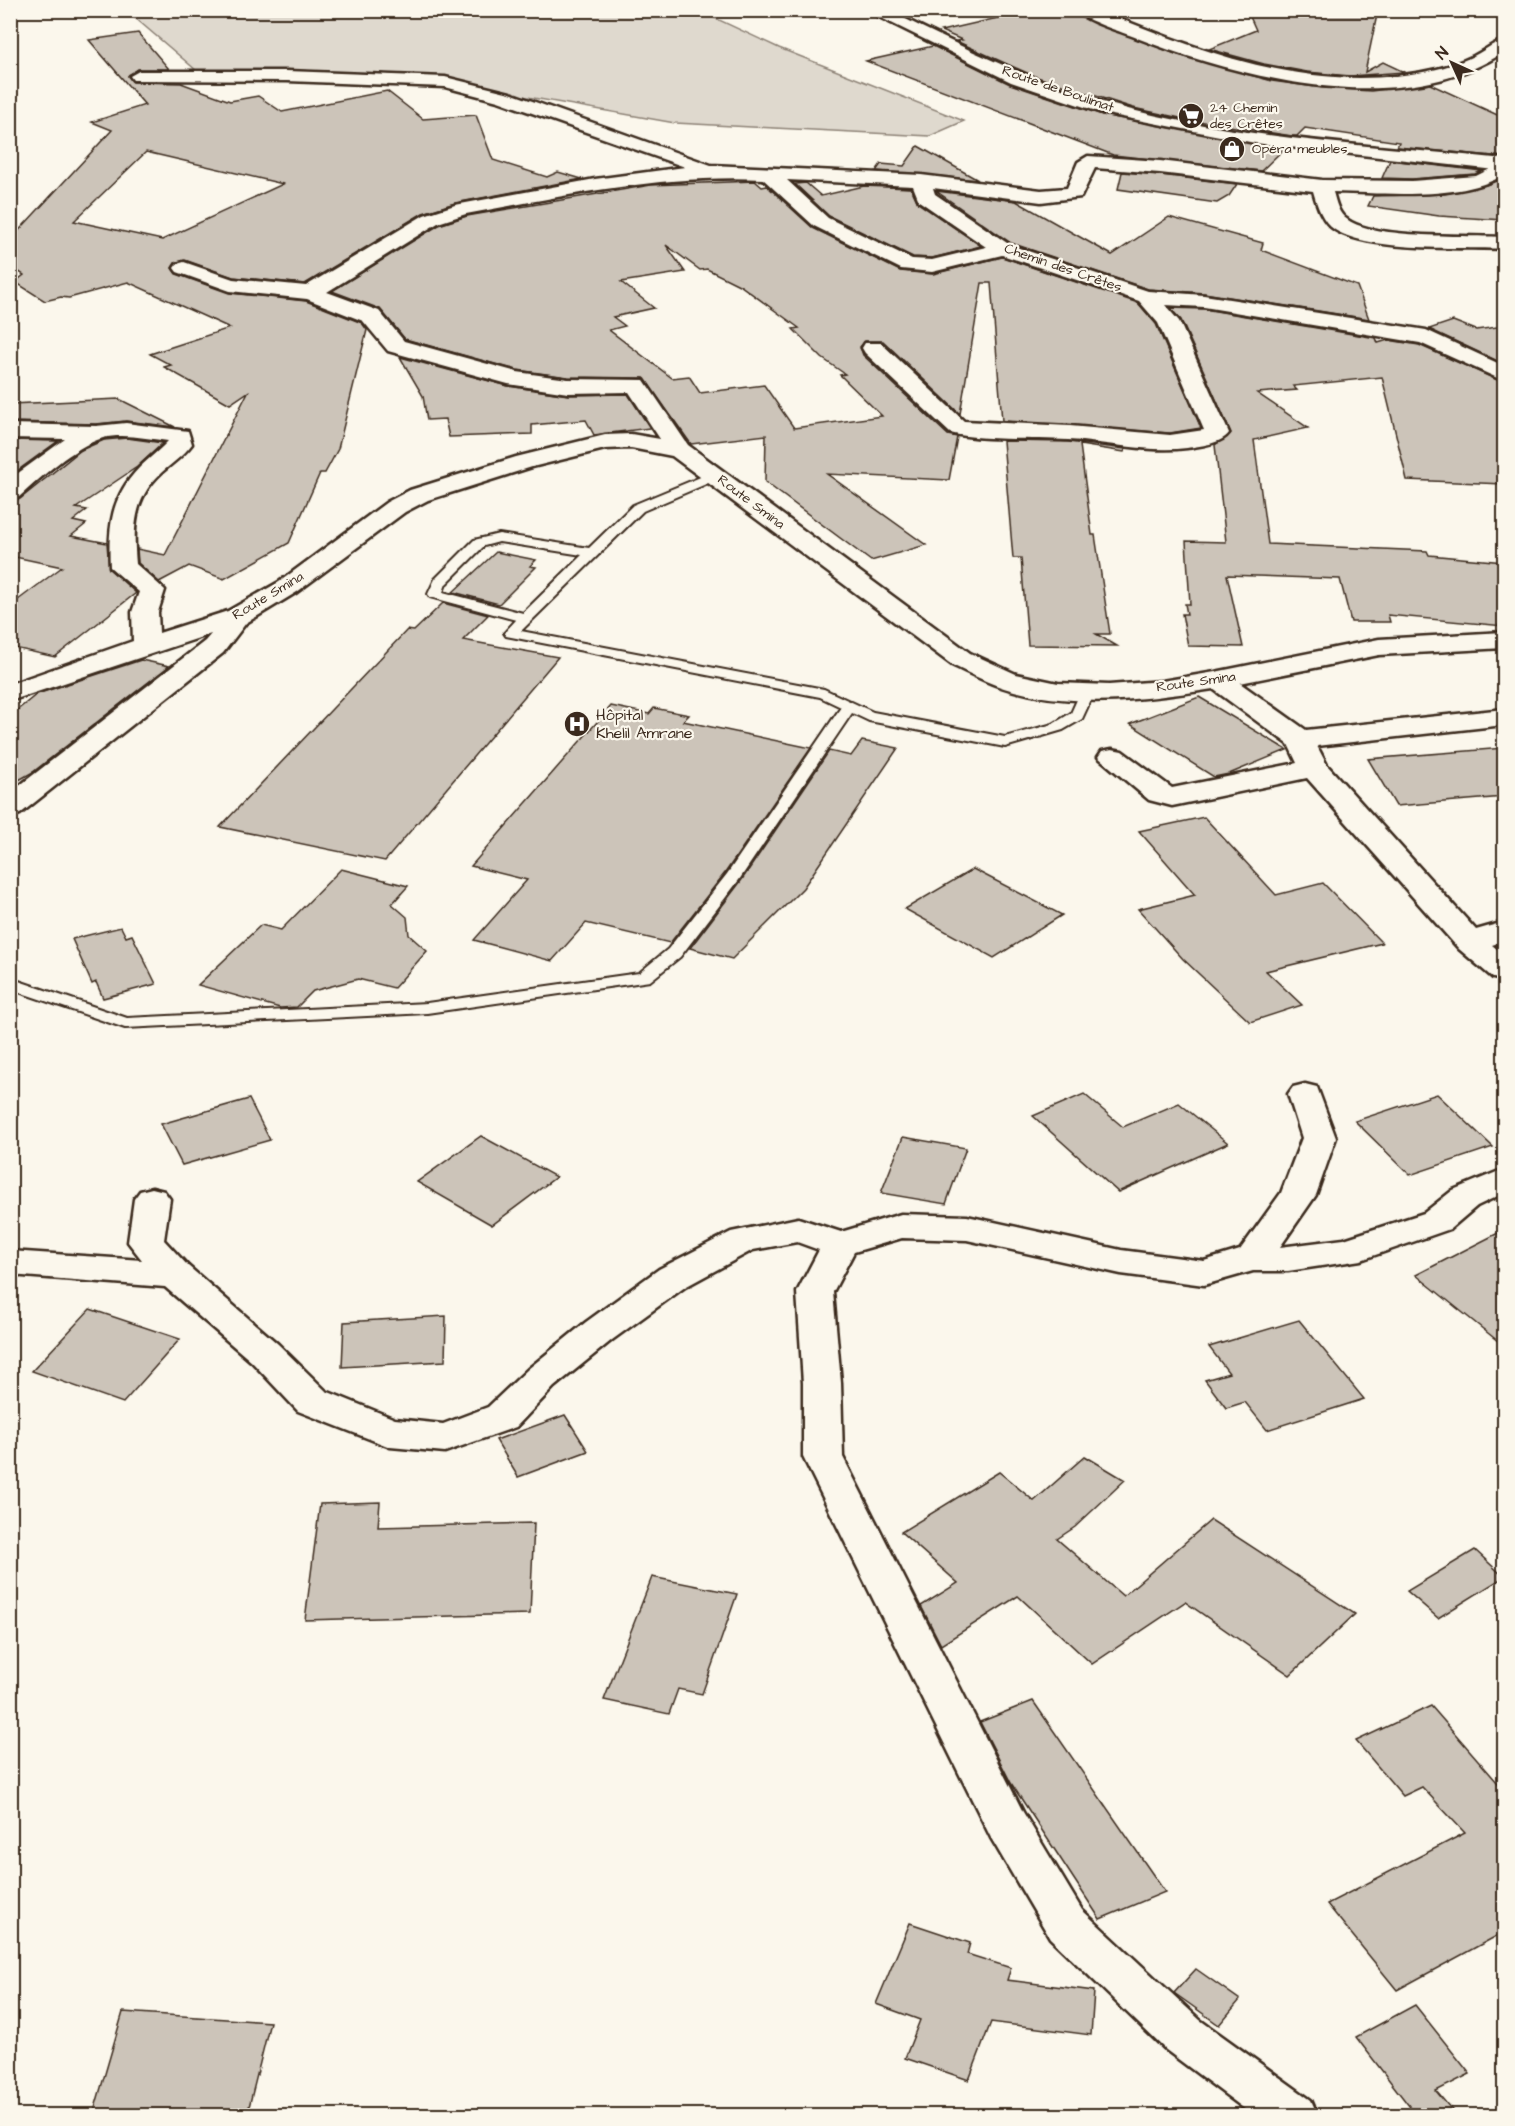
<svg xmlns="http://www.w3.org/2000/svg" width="1515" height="2126" font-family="'Architects Daughter',sans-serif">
	<rect width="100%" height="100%" fill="#fbf7ec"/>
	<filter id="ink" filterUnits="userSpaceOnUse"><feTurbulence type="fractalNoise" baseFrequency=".0167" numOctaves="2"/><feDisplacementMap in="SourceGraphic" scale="12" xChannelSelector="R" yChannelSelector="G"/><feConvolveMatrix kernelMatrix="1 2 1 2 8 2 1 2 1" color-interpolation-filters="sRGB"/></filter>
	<g filter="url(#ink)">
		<polygon fill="#dfd9ce" stroke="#8d8276" stroke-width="1.5" points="127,11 700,11 779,48 964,121 930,136 675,123 465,86 203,76"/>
		<g fill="#ccc4b9" stroke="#3b2a1e" stroke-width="1.5" fill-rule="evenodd">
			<polygon points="1033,10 1062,10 1178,55 1272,81 1322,88 1371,91 1430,84 1504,118 1504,157 1397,147 1399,142 1305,128 1297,136 1292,136 1185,119 1133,108 1034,76 956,41 962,40 941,31"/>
			<polygon points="1247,10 1378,10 1365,72 1383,62 1404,72 1350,76 1307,72 1264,64 1209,49 1256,30"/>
			<path d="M138,33L169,69H138L128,76L133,82L181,83L230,101L258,96L282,112L387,91L423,119L476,115L493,160L547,177L558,172L582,179L455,203L423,213L305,284L233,277L185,260L175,263L172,268L176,274L229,293L306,301L362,323L367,330L338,449L325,473H320L289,543L224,579L189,566L159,582L138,563L137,549L165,555L248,392L230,404L164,367L171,365L150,354L230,328L128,282L69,298L61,297L45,301L15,282L24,275L10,266V240L112,130L92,122L145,105L89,40ZM146,152L283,184L162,240L74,221Z"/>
			<polygon points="933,46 1010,84 1102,115 1284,149 1261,171 1113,155 866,61"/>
			<polygon points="918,146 978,180 876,171 881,164 904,166"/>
			<polygon points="1390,160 1482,171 1475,174 1412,179 1382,178"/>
			<polygon points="1122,172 1160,175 1237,184 1229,196 1217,203 1118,189"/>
			<polygon points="1504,177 1504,220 1439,216 1368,206 1373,196 1444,194 1486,185"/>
			<path d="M755,181L762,187L767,186L813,228L900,271L933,274L1002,257L1138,303L1156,324L1201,428L1170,433L1002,421L991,283H982L960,414L883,341H865L860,347L863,355L948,435L957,437L949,480L827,474L926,545L871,561L765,482L766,435L691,444L644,378L568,377L517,370L405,339L380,309L332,291L439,225L467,216L651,185ZM666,245L700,270L707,269L741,286L799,328L793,329L822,358L845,374L840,375L882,416L794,428L764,385L700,393L689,376L672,378L609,330L625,326L613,317L654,308L621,282L685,272Z"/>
			<polygon points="806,183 821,196 864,186 911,188 918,203 981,246 932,258 913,257 829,216 795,184"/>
			<polygon points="936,191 1016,201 1112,255 1169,217 1263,243 1261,250 1357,286 1369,319 1204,293 1148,289 1011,243"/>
			<polygon points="1170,308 1204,309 1376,338 1378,343 1388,340 1419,345 1504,383 1504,484 1407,480 1382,377 1293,386 1297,390 1257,393 1308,428 1254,440 1268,544 1427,551 1429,555 1504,562 1504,626 1388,615 1390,622 1351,622 1340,579 1227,575 1243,647 1188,646 1182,614 1187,614 1185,604 1190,604 1186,541 1226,542 1215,445 1231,433 1181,320"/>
			<polygon points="1453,321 1476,330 1504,326 1504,364 1429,329"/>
			<polygon points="400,357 508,386 568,395 628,394 650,428 594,435 586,420 532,425 532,434 449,437 445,419 427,420 423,396"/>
			<polygon points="119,399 175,427 126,421 96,424 10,422 10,404"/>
			<polygon points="127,438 163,443 137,467 76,508 87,510 73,521 86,524 71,536 107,543 109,569 136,593 55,657 10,647 10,606 62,567 10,556 10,501 20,499 81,450 104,440"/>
			<polygon points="10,440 58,441 10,476"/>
			<polygon points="1003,441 1068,442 1126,449 1124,452 1080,445 1092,535 1095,535 1110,634 1096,634 1117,646 1028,645 1021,558 1013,558"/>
			<polygon points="496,552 536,560 530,566 536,567 499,604 453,592"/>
			<polygon points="443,603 488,615 463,640 558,657 385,861 220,827 407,630 414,631"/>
			<polygon points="141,660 169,666 33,772 10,785 10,716 37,694"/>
			<polygon points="1199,697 1287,750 1229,774 1214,777 1130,724"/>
			<polygon points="611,706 649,714 654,708 689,715 683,721 811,748 725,873 670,943 586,923 552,961 474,940 527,880 471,866"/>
			<polygon points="862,741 898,748 803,888 732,959 690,948 741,881 829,751 851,756"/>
			<polygon points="1504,748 1504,797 1396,806 1368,759"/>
			<polygon points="1204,817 1276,895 1323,883 1382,943 1266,971 1302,1005 1250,1022 1183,959 1138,909 1195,895 1139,831"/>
			<polygon points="341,869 408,886 392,904 407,917 409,935 427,951 394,988 358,979 313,991 297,1007 280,1008 198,985 261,925 281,930"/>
			<polygon points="973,869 1062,915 994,958 905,909"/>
			<polygon points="121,927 126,937 132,935 156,984 103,998 96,982 92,984 72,939"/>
			<polygon points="1084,1094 1123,1127 1179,1103 1228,1143 1118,1192 1033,1116"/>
			<polygon points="1437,1094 1493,1147 1410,1175 1355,1121"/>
			<polygon points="249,1099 270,1140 182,1165 161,1124"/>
			<polygon points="481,1136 556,1177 492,1225 417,1182"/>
			<polygon points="903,1137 966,1148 946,1204 881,1193"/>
			<polygon points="1504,1230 1504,1346 1416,1275"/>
			<polygon points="90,1309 180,1339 123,1403 32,1371"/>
			<polygon points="446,1316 445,1361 342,1367 344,1322"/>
			<polygon points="1299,1320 1364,1399 1267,1430 1245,1402 1226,1408 1205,1380 1229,1373 1209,1347"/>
			<polygon points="565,1415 588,1451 518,1477 496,1440"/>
			<polygon points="1085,1456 1125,1480 1075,1527 1057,1539 1123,1596 1211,1520 1355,1614 1290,1675 1185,1602 1092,1664 1018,1596 941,1645 921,1606 958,1583 901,1532 999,1472 1034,1501"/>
			<polygon points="380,1502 378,1527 534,1523 530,1614 305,1620 320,1504"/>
			<polygon points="1475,1550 1504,1577 1438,1618 1407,1591"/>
			<polygon points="652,1577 737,1594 702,1694 678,1689 669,1714 604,1700"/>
			<polygon points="1033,1701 1165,1892 1100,1919 1011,1783 980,1722"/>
			<polygon points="1431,1706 1504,1790 1504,1932 1397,1990 1327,1904 1465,1833 1422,1787 1403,1796 1356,1741"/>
			<polygon points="910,1923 970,1943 967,1954 1011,1968 1007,1980 1094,1991 1091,2035 991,2022 969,2080 905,2058 920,2020 876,2004"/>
			<polygon points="1196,1969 1240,2000 1219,2025 1174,1993"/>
			<polygon points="1415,2005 1470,2074 1436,2091 1456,2115 1416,2115 1356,2037"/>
			<polygon points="123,2012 270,2022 247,2115 93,2115"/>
		</g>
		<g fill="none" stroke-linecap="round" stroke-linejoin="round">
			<g stroke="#3b2a1e" stroke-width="4">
				<path id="service" d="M715,471L720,472V478L643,511L521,631L824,689L873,712L1005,737L1053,724L1071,713L1080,693L1087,689L1094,693L1082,719L1063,730L1005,747L869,721L852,713L739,880L680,957L650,981L427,1013L125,1028L10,989V978L127,1018L427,1003L639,973L668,949L727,874L841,707L820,697L506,636L504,633L516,620L430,597L428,594L435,579L474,540L499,534L589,548L633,505ZM499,542L582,555L523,613L443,592L446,584L484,546Z"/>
			</g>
			<g stroke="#3b2a1e" stroke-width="5">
				<g id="minor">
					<path d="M1075,10H1099C1206,54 1319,97 1437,69C1453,65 1470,59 1484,50C1491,46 1496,42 1504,40V52C1403,120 1242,79 1137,38C1123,32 1084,21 1075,10Z"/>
					<path d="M139,71H287L445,77L510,93L711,165L921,175L1041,190L1067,188L1078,162L1088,156L1160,161L1322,180L1412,181L1476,176L1504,162V175C1459,201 1385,193 1333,192C1336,202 1338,214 1348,220C1374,239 1469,235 1504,237V249C1462,247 1370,252 1335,230C1322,222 1317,205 1313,191L1160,173L1095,168L1081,197L1041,202L933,188L935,194L1010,245L1148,291L1204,295L1426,330L1504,366V381L1420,343L1204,307L1165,305L1179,321L1229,433C1221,444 1200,446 1187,448C1148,453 1107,442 1068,440C1034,438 981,441 950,433L865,353L862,348L865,343H881L964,421L1070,426L1170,435L1204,430L1158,323L1139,301L1002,255L932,272L901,269L814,226L763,179C662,174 565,196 466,214L438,223L327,292L379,311L404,341L517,372L568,379L644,380L688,445L970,653L1016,674L1058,683L1109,685L1162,681L1215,672L1379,639L1504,632V648L1379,655L1240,683L1306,730L1504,709V725L1317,746L1327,765L1476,930L1504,922V941L1492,945L1504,955V980L1493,978L1459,949L1307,778L1172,806L1149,800L1098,757L1102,751L1112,749L1122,751L1172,788L1297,763L1288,744L1213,689C1143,700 1067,710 998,686C982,680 967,672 952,665L672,456L631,448L605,449L532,467L428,500L405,512L297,592L246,623L223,653L20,814L10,817V793L205,641L211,634L10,701V684L133,641L132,612L139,592L110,567C108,527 111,496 140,467C149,458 160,450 168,441C149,439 123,433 103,438C71,448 43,476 19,497L10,499V479L65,439L10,438V424L96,426L126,423L188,431L192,444C184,455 171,464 161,473C133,499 133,529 136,564L165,590L158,612L159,633L228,611L279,582L387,502L410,490L516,457L605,435L631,434L660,439L629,392L568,393L508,384L388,351L363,321L307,299L230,291L177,272L174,268L177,264L184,262L233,279L306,286L424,215L455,205L595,179L685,167L498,101L445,87L287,81L133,80L130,76ZM787,180L913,186L919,201L986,247L932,260L912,259L828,218Z"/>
					<polygon points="1305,1084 1317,1087 1336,1138 1316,1195 1280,1247 1344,1239 1424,1213 1453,1190 1504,1169 1504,1193 1477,1206 1450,1229 1361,1260 1288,1271 1253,1271 1204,1285 1121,1274 967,1240 902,1238 854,1252 833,1292 841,1383 843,1457 1023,1812 1082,1910 1200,2020 1311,2100 1318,2116 1254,2116 1166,2050 1050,1938 991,1838 803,1457 803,1383 797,1292 819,1250 797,1242 753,1250 685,1287 612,1340 554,1387 516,1427 445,1452 390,1447 298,1411 252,1362 165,1287 10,1275 10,1251 142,1260 128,1242 134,1199 140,1191 152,1188 164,1191 170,1199 164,1240 188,1266 278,1344 326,1391 395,1419 443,1424 488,1407 528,1369 586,1322 659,1269 731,1232 798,1218 841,1232 901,1214 967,1216 1121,1250 1204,1261 1240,1250 1281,1193 1302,1138 1288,1094 1293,1087"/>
				</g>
			</g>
			<g stroke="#3b2a1e" stroke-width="5">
				<path id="primary" d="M865,10H887C951,41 1015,74 1083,96C1213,138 1368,145 1504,159V171L1255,143L1102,113L1011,82Z"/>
			</g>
			<use href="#service" fill="#fbf7ec" fill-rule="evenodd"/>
			<use href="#minor" fill="#fbf7ec" fill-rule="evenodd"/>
			<use href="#primary" fill="#fbf7ec" fill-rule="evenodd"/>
		</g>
	</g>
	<defs>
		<g id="supermarket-disc" transform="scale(1.35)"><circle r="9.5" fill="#3b2a1e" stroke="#fbf7ec"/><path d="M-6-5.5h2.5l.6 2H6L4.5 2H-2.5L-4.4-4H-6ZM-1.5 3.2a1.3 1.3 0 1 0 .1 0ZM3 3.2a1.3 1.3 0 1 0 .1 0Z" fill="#fff"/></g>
		<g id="shop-disc" transform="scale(1.35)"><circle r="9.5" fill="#3b2a1e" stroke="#fbf7ec"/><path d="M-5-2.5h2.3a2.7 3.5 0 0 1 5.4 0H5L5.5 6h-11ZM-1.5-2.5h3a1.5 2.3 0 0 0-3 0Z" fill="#fff"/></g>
		<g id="hospital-disc" transform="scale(1.35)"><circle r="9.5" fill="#3b2a1e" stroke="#fbf7ec"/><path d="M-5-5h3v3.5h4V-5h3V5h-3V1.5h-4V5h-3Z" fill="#fff"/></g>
	</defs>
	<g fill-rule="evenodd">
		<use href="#supermarket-disc" x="1191" y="116"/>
		<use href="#shop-disc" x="1232" y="149"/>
		<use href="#hospital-disc" x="577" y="724"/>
	</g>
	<g text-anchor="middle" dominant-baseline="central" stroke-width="4.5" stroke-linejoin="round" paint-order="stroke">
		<g font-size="14" fill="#3b2a1e" stroke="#fbf7ec">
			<text transform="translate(1058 89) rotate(19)">Route de Boulimat</text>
			<text transform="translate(1063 268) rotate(19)">Chemin des Crêtes</text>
			<text transform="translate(751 502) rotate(37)">Route Smina</text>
			<text transform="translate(268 596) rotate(-31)">Route Smina</text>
			<text transform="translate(1196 682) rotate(-8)">Route Smina</text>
		</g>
		<g font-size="14" fill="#3b2a1e" stroke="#fbf7ec" text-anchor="start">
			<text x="1210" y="108">24 Chemin<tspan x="1210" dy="16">des Crêtes</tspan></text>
			<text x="1252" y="149">Opéra meubles</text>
		</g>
		<g font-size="16" fill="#3b2a1e" stroke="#fbf7ec" text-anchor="start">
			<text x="596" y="715">Hôpital<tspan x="596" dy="18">Khelil Amrane</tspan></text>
		</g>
	</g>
	<rect width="1515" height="2126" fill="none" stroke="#fbf7ec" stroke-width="36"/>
	<rect x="18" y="18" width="1479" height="2090" fill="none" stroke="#3b2a1e" stroke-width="2" filter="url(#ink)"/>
	<g transform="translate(1452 63) rotate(315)" stroke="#fbf7ec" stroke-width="4.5" paint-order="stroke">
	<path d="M0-4.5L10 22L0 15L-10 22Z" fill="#3b2a1e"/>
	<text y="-9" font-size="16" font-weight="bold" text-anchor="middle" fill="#3b2a1e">N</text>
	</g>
</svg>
